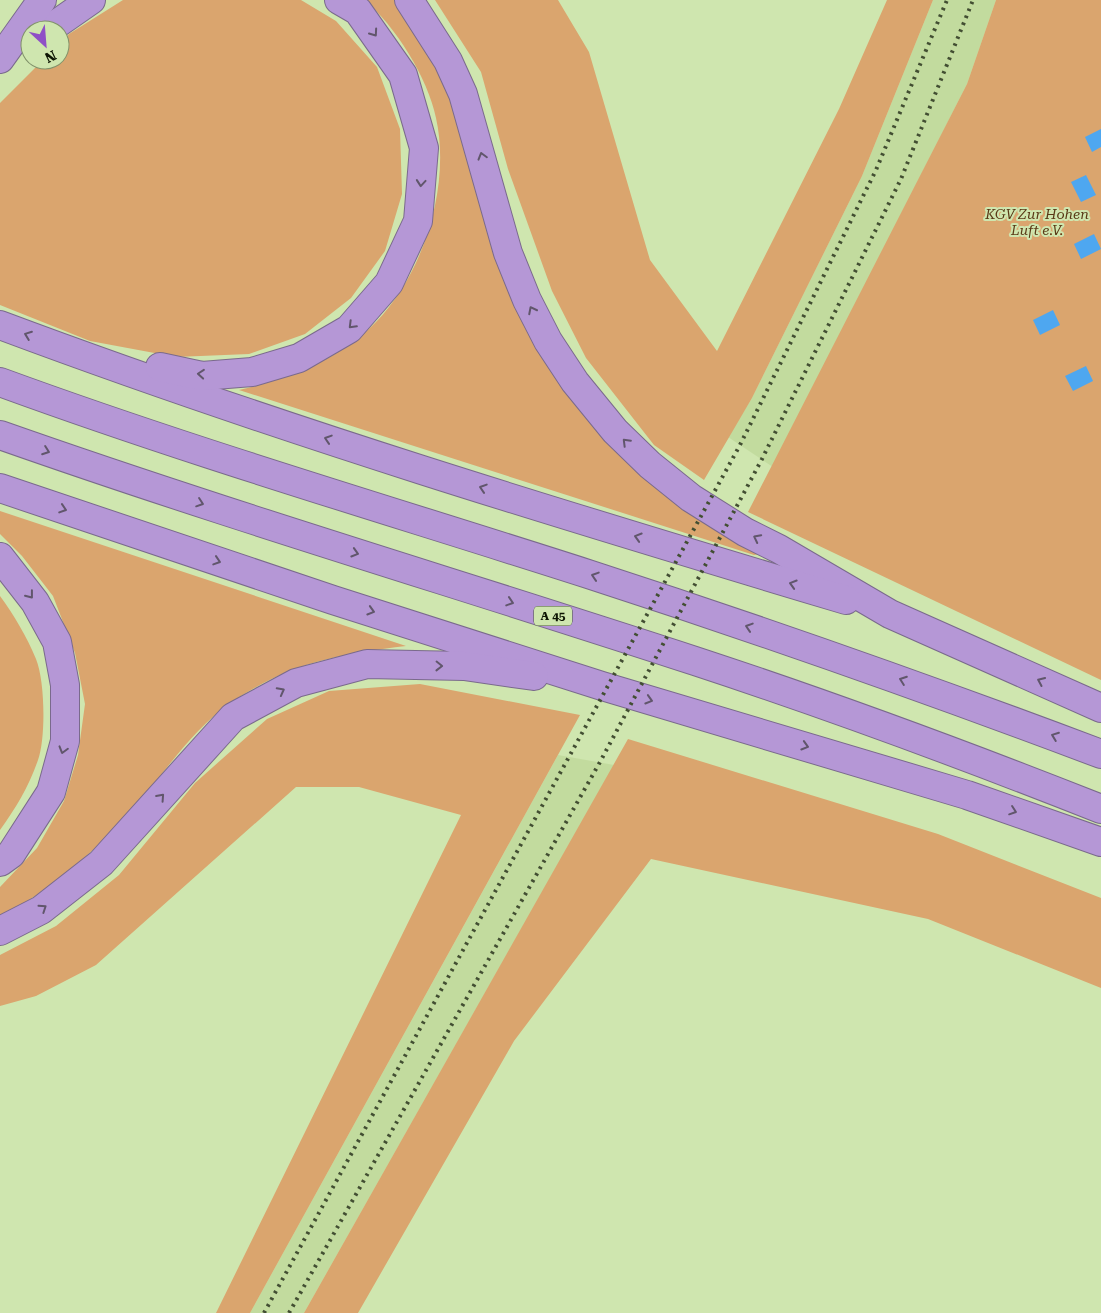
<svg xmlns="http://www.w3.org/2000/svg" width="1101" height="1313" font-family="'Roboto Serif',serif">
	<rect width="100%" height="100%" fill="#cfe6af"/>
	<g fill="#c2db9e">
		<polygon points="933,0 996,0 967,84 773,467 728,437 752,398 862,176"/>
		<polygon points="558,755 614,765 304,1313 250,1313"/>
	</g>
	<g fill="#daa56e">
		<polygon points="123,0 301,0 336,21 377,67 400,129 402,194 385,251 351,298 305,334 249,354 176,357 90,341 0,305 0,103 43,60 60,60 60,44 69,34"/>
		<path d="M364,0H397L433,57L456,109L539,350L577,407L623,455L760,554L754,555L239,390C289,378 339,360 376,322C424,273 451,185 436,118C428,78 395,25 364,0Z"/>
		<polygon points="435,0 558,0 589,52 650,260 717,351 839,109 887,0 933,0 862,176 752,398 704,480 654,445 586,358 552,291 508,169 481,72"/>
		<polygon points="996,0 1101,0 1101,680 748,512 967,84"/>
		<path d="M0,511L406,646C339,654 289,663 232,702C198,725 174,759 149,790C103,844 63,883 0,917V887L37,848L64,801L78,755L85,704L75,653L53,596L22,556L0,534Z"/>
		<path d="M0,596C14,615 27,637 36,659C45,681 46,738 38,760C29,786 16,808 0,830Z"/>
		<polygon points="420,684 580,715 250,1313 216,1313 461,815 359,787 296,787 96,965 36,996 0,1006 0,955 56,926 119,875 195,783 267,719 329,691"/>
		<polygon points="628,739 938,834 1101,898 1101,988 928,919 651,859 514,1041 358,1313 304,1313"/>
	</g>
	<g fill="#4ea7f0">
		<polygon points="1101,129 1101,147 1092,152 1085,137"/>
		<polygon points="1086,175 1096,195 1081,202 1071,182"/>
		<polygon points="1094,234 1101,249 1081,259 1074,244"/>
		<polygon points="1053,310 1060,325 1040,335 1033,320"/>
		<polygon points="1086,366 1093,381 1073,391 1065,376"/>
	</g>
	<g fill="none" stroke-linecap="round" stroke-linejoin="round">
		<g stroke="#7a6a8c" stroke-width="30">
			<g id="highway">
				<polyline points="409,0 448,61 463,94 508,253 527,300 548,341 575,382 615,431 650,465 691,498 745,532 779,549 890,614 1101,708"/>
				<polyline points="48,30 91,0"/>
				<polyline points="0,59 42,0"/>
				<path d="M0,325C278,429 562,515 846,600"/>
				<polyline points="160,367 202,376 252,372 299,358 349,329 389,283 418,221 424,148 403,75 358,11 339,0"/>
				<path d="M0,382C194,453 392,511 588,574C761,630 931,690 1101,754"/>
				<path d="M0,435C230,516 463,585 695,661C832,706 967,756 1101,809"/>
				<polyline points="0,488 333,600 602,686 967,795 1101,842"/>
				<polyline points="0,557 35,602 57,642 65,685 65,741 51,792 11,854 0,862"/>
				<polyline points="0,931 41,910 101,863 233,717 296,683 367,664 464,666 534,676"/>
			</g>
		</g>
		<use href="#highway" stroke="#b597d6" stroke-width="28"/>
		<g stroke="#424e32" stroke-width="4" stroke-dasharray="2.5 5" stroke-linecap="butt">
			<polyline points="264,1313 740,445 876,170 947,0"/>
			<polyline points="289,1313 600,762 762,459 901,179 973,0"/>
		</g>
	</g>
	<defs><path id="oneway-chevron" d="M-2-3.5L2.5 0L-2 3.5" fill="none" stroke-width="1.6" stroke-linecap="round" stroke-linejoin="round" transform="scale(1.25)"/></defs>
	<g stroke="#61566c">
		<use href="#oneway-chevron" transform="translate(374 33) rotate(55)"/>
		<use href="#oneway-chevron" transform="translate(482 156) rotate(-106)"/>
		<use href="#oneway-chevron" transform="translate(421 183) rotate(95)"/>
		<use href="#oneway-chevron" transform="translate(532 310) rotate(-117)"/>
		<use href="#oneway-chevron" transform="translate(352 325) rotate(135)"/>
		<use href="#oneway-chevron" transform="translate(28 335) rotate(-159)"/>
		<use href="#oneway-chevron" transform="translate(201 374) rotate(-175)"/>
		<use href="#oneway-chevron" transform="translate(328 439) rotate(-162)"/>
		<use href="#oneway-chevron" transform="translate(626 442) rotate(-135)"/>
		<use href="#oneway-chevron" transform="translate(46 451) rotate(20)"/>
		<use href="#oneway-chevron" transform="translate(483 488) rotate(-162)"/>
		<use href="#oneway-chevron" transform="translate(200 503) rotate(19)"/>
		<use href="#oneway-chevron" transform="translate(63 509) rotate(18)"/>
		<use href="#oneway-chevron" transform="translate(638 537) rotate(-163)"/>
		<use href="#oneway-chevron" transform="translate(757 538) rotate(-153)"/>
		<use href="#oneway-chevron" transform="translate(355 553) rotate(17)"/>
		<use href="#oneway-chevron" transform="translate(217 561) rotate(18)"/>
		<use href="#oneway-chevron" transform="translate(595 576) rotate(-162)"/>
		<use href="#oneway-chevron" transform="translate(793 584) rotate(-163)"/>
		<use href="#oneway-chevron" transform="translate(30 595) rotate(52)"/>
		<use href="#oneway-chevron" transform="translate(510 602) rotate(18)"/>
		<use href="#oneway-chevron" transform="translate(371 611) rotate(17)"/>
		<use href="#oneway-chevron" transform="translate(749 627) rotate(-162)"/>
		<use href="#oneway-chevron" transform="translate(439 666) rotate(1)"/>
		<use href="#oneway-chevron" transform="translate(903 680) rotate(-160)"/>
		<use href="#oneway-chevron" transform="translate(1041 681) rotate(-156)"/>
		<use href="#oneway-chevron" transform="translate(281 691) rotate(-28)"/>
		<use href="#oneway-chevron" transform="translate(649 700) rotate(17)"/>
		<use href="#oneway-chevron" transform="translate(1055 736) rotate(-159)"/>
		<use href="#oneway-chevron" transform="translate(805 746) rotate(17)"/>
		<use href="#oneway-chevron" transform="translate(63 750) rotate(106)"/>
		<use href="#oneway-chevron" transform="translate(161 797) rotate(-48)"/>
		<use href="#oneway-chevron" transform="translate(1013 811) rotate(19)"/>
		<use href="#oneway-chevron" transform="translate(43 908) rotate(-34)"/>
	</g>
	<g text-anchor="middle" dominant-baseline="central" stroke-width="4" stroke-linejoin="round" paint-order="stroke">
		<rect fill="#cfe6af" stroke="#475437" stroke-width="1" x="534" y="606.5" width="38" height="19" rx="4"/>
		<g font-size="12" font-weight="bold" fill="#0d1503">
			<text x="553" y="616">A 45</text>
		</g>
		<g font-size="14" font-style="italic" fill="#593916" stroke="#cfe6af">
			<text x="1037" y="214">KGV Zur Hohen<tspan x="1037" dy="16">Luft e.V.</tspan></text>
		</g>
	</g>
	<g transform="translate(45 45) rotate(154)"><circle r="24" fill="#cfe6af" stroke="#81926a"/>
	<path d="M0-4L9 19L0 12L-9 19Z" fill="#8f50c6"/>
	<text y="-8" font-size="14" font-weight="bold" text-anchor="middle" fill="#0d1503">N</text>
	</g>
</svg>
